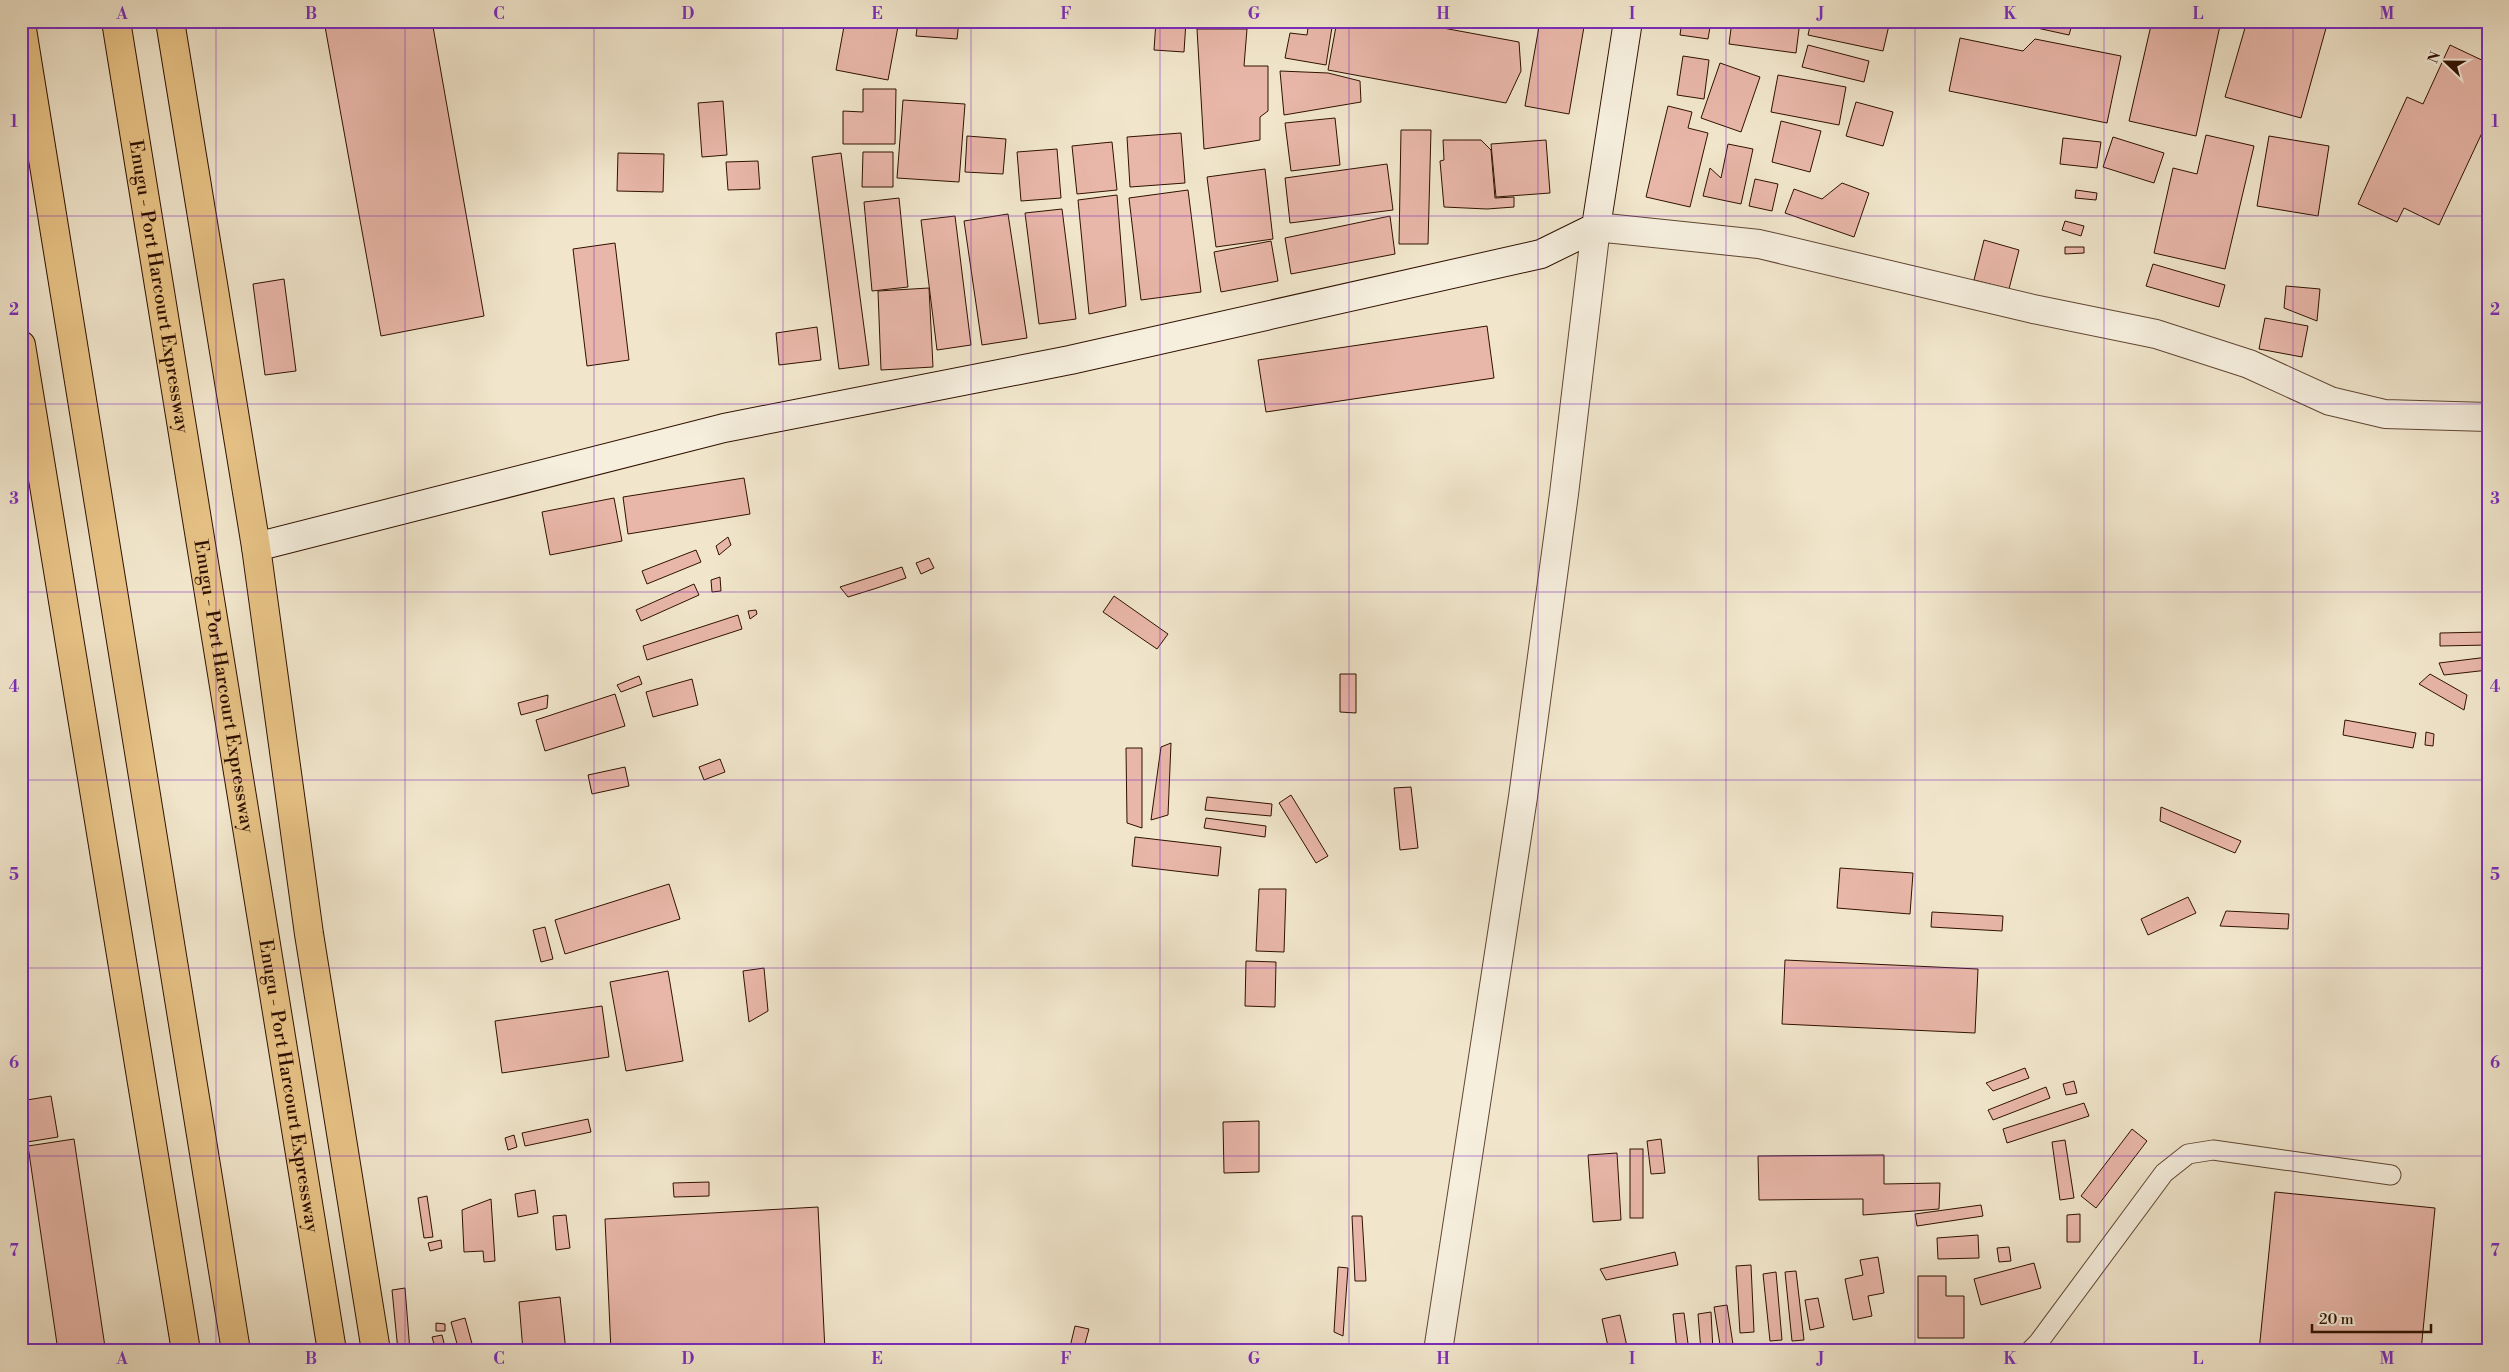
<svg xmlns="http://www.w3.org/2000/svg" width="2509" height="1372" font-family="'Libre Bodoni',serif">
	<rect width="100%" height="100%" fill="#f1e6cc"/>
	<filter id="stains"><feTurbulence type="fractalNoise" baseFrequency=".004" numOctaves="4"/><feColorMatrix values="0 0 0 0 .2 0 0 0 0 .09 0 0 0 0 .02 0 0 0 .5 -.17"/></filter>
	<radialGradient id="worn" r=".72"><stop offset=".6" stop-color="#630" stop-opacity="0"/><stop offset="1" stop-color="#630" stop-opacity=".3"/></radialGradient>
	<g fill="#e9b7a9" stroke="#2f1100">
		<polygon points="324,21 432,21 484,316 381,336"/>
		<polygon points="845,21 899,21 888,80 836,70"/>
		<polygon points="918,21 959,21 957,39 916,36"/>
		<polygon points="1070,21 1093,21 1090,28"/>
		<polygon points="1156,21 1186,21 1184,52 1154,50"/>
		<polygon points="1309,21 1333,21 1326,65 1285,58 1290,33 1307,35"/>
		<polygon points="1337,21 1405,21 1519,42 1521,71 1506,103 1328,70"/>
		<polygon points="1540,21 1585,21 1569,114 1525,106"/>
		<polygon points="1682,21 1711,21 1708,39 1680,35"/>
		<polygon points="1732,21 1800,21 1796,53 1729,44"/>
		<polygon points="1811,21 1890,21 1883,51 1808,35"/>
		<polygon points="2005,21 2073,21 2069,35"/>
		<polygon points="2152,21 2221,21 2196,136 2129,121"/>
		<polygon points="2247,21 2328,21 2301,118 2225,97"/>
		<polygon points="1197,29 1247,29 1244,66 1268,66 1268,111 1260,117 1260,140 1204,149"/>
		<polygon points="1960,38 2023,51 2035,39 2121,56 2107,123 1949,91"/>
		<polygon points="1808,45 1869,61 1864,82 1802,67"/>
		<polygon points="2450,45 2488,63 2488,120 2439,225 2404,208 2397,222 2358,204 2407,97 2423,104"/>
		<polygon points="1683,56 1709,60 1704,99 1677,95"/>
		<polygon points="1720,63 1760,77 1741,132 1701,118"/>
		<polygon points="1280,71 1328,73 1360,81 1361,102 1284,115"/>
		<polygon points="1778,75 1846,87 1839,125 1771,112"/>
		<polygon points="863,89 896,89 895,144 843,144 843,111 863,112"/>
		<polygon points="903,100 965,104 959,182 897,178"/>
		<polygon points="723,101 727,155 702,157 698,103"/>
		<polygon points="1856,102 1893,112 1883,146 1846,136"/>
		<polygon points="1668,106 1692,112 1688,128 1708,133 1690,207 1646,197"/>
		<polygon points="1335,118 1340,165 1291,171 1285,123"/>
		<polygon points="1781,121 1821,131 1810,172 1772,162"/>
		<polygon points="1401,130 1431,130 1428,244 1399,244"/>
		<polygon points="1181,133 1185,183 1130,187 1127,137"/>
		<polygon points="2206,135 2254,146 2225,269 2154,253 2173,168 2197,174"/>
		<polygon points="967,136 1006,139 1003,174 965,172"/>
		<polygon points="2269,136 2329,146 2318,216 2257,206"/>
		<polygon points="2113,137 2164,153 2154,183 2103,167"/>
		<polygon points="2063,138 2101,142 2097,168 2060,164"/>
		<polygon points="1443,140 1481,140 1491,150 1495,198 1514,197 1514,207 1487,209 1444,207 1440,161 1444,160"/>
		<polygon points="1546,140 1550,193 1496,197 1491,144"/>
		<polygon points="1112,142 1117,190 1077,194 1072,146"/>
		<polygon points="1728,144 1753,149 1741,204 1703,196 1710,168 1721,178"/>
		<polygon points="1057,149 1061,198 1021,201 1017,152"/>
		<polygon points="863,152 893,152 893,187 862,187"/>
		<polygon points="618,153 664,154 663,192 617,191"/>
		<polygon points="841,153 869,365 839,369 812,157"/>
		<polygon points="758,161 760,189 728,190 726,162"/>
		<polygon points="1387,164 1393,210 1290,223 1285,178"/>
		<polygon points="1265,169 1273,239 1216,247 1207,177"/>
		<polygon points="1755,179 1778,184 1772,211 1749,206"/>
		<polygon points="1842,183 1869,193 1854,237 1785,213 1794,189 1822,199"/>
		<polygon points="1188,190 1201,292 1141,300 1129,198"/>
		<polygon points="2076,190 2097,193 2096,200 2075,198"/>
		<polygon points="1117,195 1126,306 1089,314 1078,200"/>
		<polygon points="899,198 908,287 872,291 864,202"/>
		<polygon points="1062,209 1076,319 1039,324 1025,213"/>
		<polygon points="1008,214 1027,338 982,345 964,221"/>
		<polygon points="955,216 971,345 937,350 921,220"/>
		<polygon points="1390,216 1395,254 1291,274 1285,238"/>
		<polygon points="2065,221 2084,226 2081,236 2062,230"/>
		<polygon points="1984,240 2019,250 2009,289 1974,280"/>
		<polygon points="1271,241 1278,281 1221,292 1214,252"/>
		<polygon points="615,243 629,360 587,366 573,249"/>
		<polygon points="2065,247 2084,247 2084,253 2065,254"/>
		<polygon points="2153,264 2225,285 2219,307 2146,286"/>
		<polygon points="284,279 296,371 265,375 253,284"/>
		<polygon points="2286,286 2320,289 2317,321 2284,308"/>
		<polygon points="929,288 933,367 881,370 878,291"/>
		<polygon points="2265,318 2308,326 2302,357 2259,349"/>
		<polygon points="1487,326 1494,378 1266,412 1258,360"/>
		<polygon points="817,327 821,360 779,365 776,333"/>
		<polygon points="744,478 750,514 628,534 623,497"/>
		<polygon points="614,498 622,541 550,555 542,512"/>
		<polygon points="728,537 731,545 719,555 716,546"/>
		<polygon points="696,550 701,562 647,584 642,571"/>
		<polygon points="929,558 934,568 921,574 916,563"/>
		<polygon points="902,567 906,578 877,588 848,597 840,587"/>
		<polygon points="720,577 721,591 712,592 711,580"/>
		<polygon points="694,584 699,595 641,621 636,610"/>
		<polygon points="1114,596 1168,634 1157,649 1103,612"/>
		<polygon points="756,610 757,614 750,619 748,611"/>
		<polygon points="738,615 742,629 647,660 643,646"/>
		<polygon points="2488,632 2488,645 2440,646 2440,633"/>
		<polygon points="2488,657 2488,670 2444,675 2439,663"/>
		<polygon points="1340,674 1356,674 1356,713 1340,712"/>
		<polygon points="2430,674 2467,695 2464,710 2419,684"/>
		<polygon points="639,676 642,684 621,692 617,685"/>
		<polygon points="692,679 698,705 653,717 646,692"/>
		<polygon points="615,694 625,726 545,751 536,720"/>
		<polygon points="548,695 547,708 521,715 518,703"/>
		<polygon points="2345,720 2416,733 2413,748 2343,735"/>
		<polygon points="2426,732 2434,734 2433,746 2425,745"/>
		<polygon points="1171,743 1168,815 1151,820 1161,747"/>
		<polygon points="1126,748 1142,748 1142,828 1127,823"/>
		<polygon points="720,759 725,772 704,780 699,767"/>
		<polygon points="625,767 629,786 592,794 588,775"/>
		<polygon points="1411,787 1418,848 1400,850 1394,788"/>
		<polygon points="1291,795 1328,856 1316,863 1279,803"/>
		<polygon points="1207,797 1272,804 1271,816 1205,810"/>
		<polygon points="2161,807 2241,841 2235,853 2160,821"/>
		<polygon points="1206,818 1266,826 1265,837 1204,828"/>
		<polygon points="1135,837 1221,847 1218,876 1132,866"/>
		<polygon points="1840,868 1913,873 1910,914 1837,908"/>
		<polygon points="669,884 680,919 565,954 555,920"/>
		<polygon points="1259,889 1286,889 1284,952 1256,951"/>
		<polygon points="2188,897 2196,913 2148,935 2141,919"/>
		<polygon points="2226,911 2289,914 2288,929 2220,926"/>
		<polygon points="1932,912 2003,916 2002,931 1931,927"/>
		<polygon points="545,927 553,959 541,962 533,930"/>
		<polygon points="1785,960 1978,969 1975,1033 1782,1024"/>
		<polygon points="1246,961 1276,962 1275,1007 1245,1006"/>
		<polygon points="764,968 768,1011 749,1022 743,971"/>
		<polygon points="668,971 683,1061 626,1071 610,982"/>
		<polygon points="602,1006 609,1057 502,1073 495,1021"/>
		<polygon points="2025,1068 2029,1078 1993,1091 1986,1083"/>
		<polygon points="2074,1081 2077,1093 2066,1095 2063,1084"/>
		<polygon points="2046,1087 2050,1098 1993,1120 1988,1110"/>
		<polygon points="51,1096 58,1137 21,1143 21,1101"/>
		<polygon points="2084,1103 2089,1116 2007,1143 2003,1129"/>
		<polygon points="588,1119 591,1132 525,1146 522,1133"/>
		<polygon points="1259,1121 1259,1172 1224,1173 1223,1122"/>
		<polygon points="2132,1129 2147,1141 2096,1208 2081,1196"/>
		<polygon points="514,1135 517,1147 508,1150 505,1138"/>
		<polygon points="74,1139 105,1347 58,1351 28,1146"/>
		<polygon points="1661,1139 1665,1173 1651,1174 1647,1141"/>
		<polygon points="2065,1140 2074,1198 2060,1200 2052,1142"/>
		<rect x="1630" y="1149" width="13" height="69"/>
		<polygon points="1617,1153 1621,1220 1593,1222 1588,1155"/>
		<polygon points="1884,1155 1884,1184 1940,1183 1939,1209 1863,1215 1863,1199 1759,1200 1758,1156"/>
		<polygon points="709,1182 709,1196 674,1197 673,1183"/>
		<polygon points="535,1190 538,1213 518,1217 515,1194"/>
		<polygon points="2275,1192 2435,1208 2421,1351 2259,1351"/>
		<polygon points="427,1196 433,1237 424,1238 418,1198"/>
		<polygon points="491,1199 495,1261 484,1262 483,1251 464,1252 462,1210"/>
		<polygon points="1981,1205 1983,1216 1917,1226 1915,1214"/>
		<polygon points="818,1207 825,1351 611,1351 605,1219"/>
		<polygon points="2080,1214 2080,1242 2067,1242 2067,1215"/>
		<polygon points="566,1215 570,1248 556,1250 553,1216"/>
		<polygon points="1352,1216 1362,1216 1366,1281 1355,1281"/>
		<polygon points="1978,1235 1979,1258 1938,1259 1937,1238"/>
		<polygon points="441,1240 442,1248 430,1251 428,1243"/>
		<polygon points="2009,1247 2011,1261 1999,1262 1997,1248"/>
		<polygon points="1675,1252 1678,1265 1606,1280 1600,1269"/>
		<polygon points="1878,1257 1884,1293 1868,1296 1872,1316 1853,1320 1845,1279 1863,1275 1860,1260"/>
		<polygon points="2034,1263 2041,1288 1981,1305 1974,1279"/>
		<polygon points="1751,1265 1754,1332 1740,1333 1736,1266"/>
		<polygon points="1338,1267 1348,1268 1343,1336 1334,1332"/>
		<polygon points="1796,1271 1804,1340 1792,1341 1785,1272"/>
		<polygon points="1776,1272 1782,1340 1770,1341 1763,1274"/>
		<polygon points="1918,1276 1946,1276 1946,1296 1964,1296 1964,1338 1918,1338"/>
		<polygon points="405,1288 410,1351 398,1351 392,1290"/>
		<polygon points="560,1297 566,1351 523,1351 519,1302"/>
		<polygon points="1818,1298 1824,1327 1810,1330 1805,1300"/>
		<polygon points="1727,1305 1734,1351 1721,1351 1714,1307"/>
		<polygon points="1711,1312 1713,1351 1701,1351 1698,1314"/>
		<polygon points="1684,1313 1689,1351 1677,1351 1673,1314"/>
		<polygon points="1620,1315 1628,1351 1609,1351 1602,1319"/>
		<polygon points="465,1318 474,1351 459,1351 451,1322"/>
		<polygon points="436,1323 445,1324 445,1331 436,1331"/>
		<polygon points="1075,1326 1089,1329 1083,1351 1069,1351"/>
		<polygon points="442,1335 446,1351 436,1351 432,1337"/>
		<polygon points="1831,1345 1832,1351 1765,1351 1765,1350"/>
	</g>
	<g fill="none" stroke-linecap="round" stroke-linejoin="round">
		<g stroke="#604633" stroke-width="21">
			<polyline id="lane" points="2030,1351 2038,1343 2164,1173 2188,1154 2213,1150 2391,1175"/>
		</g>
		<g stroke="#604633" stroke-width="30">
			<polyline id="street" points="1438,1351 1523,797 1564,494 1596,227 1759,244 2033,309 2156,334 2249,364 2330,401 2385,414 2488,417"/>
		</g>
		<g stroke="#2f1100" stroke-width="30">
			<polyline id="secondary" points="256,547 724,428 1070,360 1541,254 1596,227 1628,21"/>
		</g>
		<g stroke="#2f1100" stroke-width="30">
			<g id="primary">
				<polyline points="170,21 256,547 309,934 376,1351"/>
				<polyline points="21,345 186,1351"/>
			</g>
		</g>
		<g stroke="#2f1100" stroke-width="30">
			<g id="highway">
				<path id="s1" d="M116,21L332,1351"/>
				<polyline points="21,23 236,1351"/>
			</g>
		</g>
		<use href="#lane" stroke="#f6efde" stroke-width="19"/>
		<use href="#street" stroke="#f6efde" stroke-width="28"/>
		<use href="#secondary" stroke="#f6efde" stroke-width="28"/>
		<use href="#primary" stroke="#e8c386" stroke-width="28"/>
		<use href="#highway" stroke="#e8c386" stroke-width="28"/>
	</g>
	<path fill="none" stroke="#7b2cbf" stroke-width="1" stroke-opacity="0.55" d="M216,21V1351M405,21V1351M594,21V1351M783,21V1351M971,21V1351M1160,21V1351M1349,21V1351M1538,21V1351M1726,21V1351M1915,21V1351M2104,21V1351M2293,21V1351M21,216H2488M21,404H2488M21,592H2488M21,780H2488M21,968H2488M21,1156H2488"/>
	<g text-anchor="middle" dominant-baseline="central" stroke-width="4.5" stroke-linejoin="round" paint-order="stroke">
		<g font-size="19" fill="#2f1100" stroke="#f6efde">
			<text stroke="none"><textPath href="#s1" startOffset="269">Enugu - Port Harcourt Expressway</textPath></text>
			<text stroke="none"><textPath href="#s1" startOffset="674">Enugu - Port Harcourt Expressway</textPath></text>
			<text stroke="none"><textPath href="#s1" startOffset="1079">Enugu - Port Harcourt Expressway</textPath></text>
		</g>
	</g>
	<rect width="2509" height="1372" fill="none" stroke="#f1e6cc" stroke-width="55"/>
	<g transform="translate(2446 62) rotate(292)" stroke="#f6efde" stroke-width="4" paint-order="stroke">
	<path d="M0-4L9 19L0 12L-9 19Z" fill="#2f1100"/>
	<text y="-8" font-size="14" font-weight="bold" text-anchor="middle" fill="#2f1100">N</text>
	</g>
	<path d="M2312 1324v8h119v-8" fill="none" stroke="#2f1100" stroke-width="2.5"/>
	<text x="2319" y="1324" font-size="15" fill="#2f1100" stroke="#f6efde" stroke-width="4" paint-order="stroke">20 m</text>
	<rect x="28" y="28" width="2454" height="1316" fill="none" stroke="#7b2cbf" stroke-width="2"/>
	<g font-size="16" text-anchor="middle" font-weight="bold" fill="#7b2cbf">
		<text x="122" y="19">A</text>
		<text x="311" y="19">B</text>
		<text x="499" y="19">C</text>
		<text x="688" y="19">D</text>
		<text x="877" y="19">E</text>
		<text x="1066" y="19">F</text>
		<text x="1254" y="19">G</text>
		<text x="1443" y="19">H</text>
		<text x="1632" y="19">I</text>
		<text x="1821" y="19">J</text>
		<text x="2010" y="19">K</text>
		<text x="2198" y="19">L</text>
		<text x="2387" y="19">M</text>
		<text x="14" y="127">1</text>
		<text x="2495" y="127">1</text>
		<text x="14" y="315">2</text>
		<text x="2495" y="315">2</text>
		<text x="14" y="504">3</text>
		<text x="2495" y="504">3</text>
		<text x="14" y="692">4</text>
		<text x="2495" y="692">4</text>
		<text x="14" y="880">5</text>
		<text x="2495" y="880">5</text>
		<text x="14" y="1068">6</text>
		<text x="2495" y="1068">6</text>
		<text x="14" y="1256">7</text>
		<text x="2495" y="1256">7</text>
		<text x="122" y="1364">A</text>
		<text x="311" y="1364">B</text>
		<text x="499" y="1364">C</text>
		<text x="688" y="1364">D</text>
		<text x="877" y="1364">E</text>
		<text x="1066" y="1364">F</text>
		<text x="1254" y="1364">G</text>
		<text x="1443" y="1364">H</text>
		<text x="1632" y="1364">I</text>
		<text x="1821" y="1364">J</text>
		<text x="2010" y="1364">K</text>
		<text x="2198" y="1364">L</text>
		<text x="2387" y="1364">M</text>
	</g>
	<rect width="100%" height="100%" filter="url(#stains)"/>
	<rect width="100%" height="100%" fill="url(#worn)"/>
</svg>
